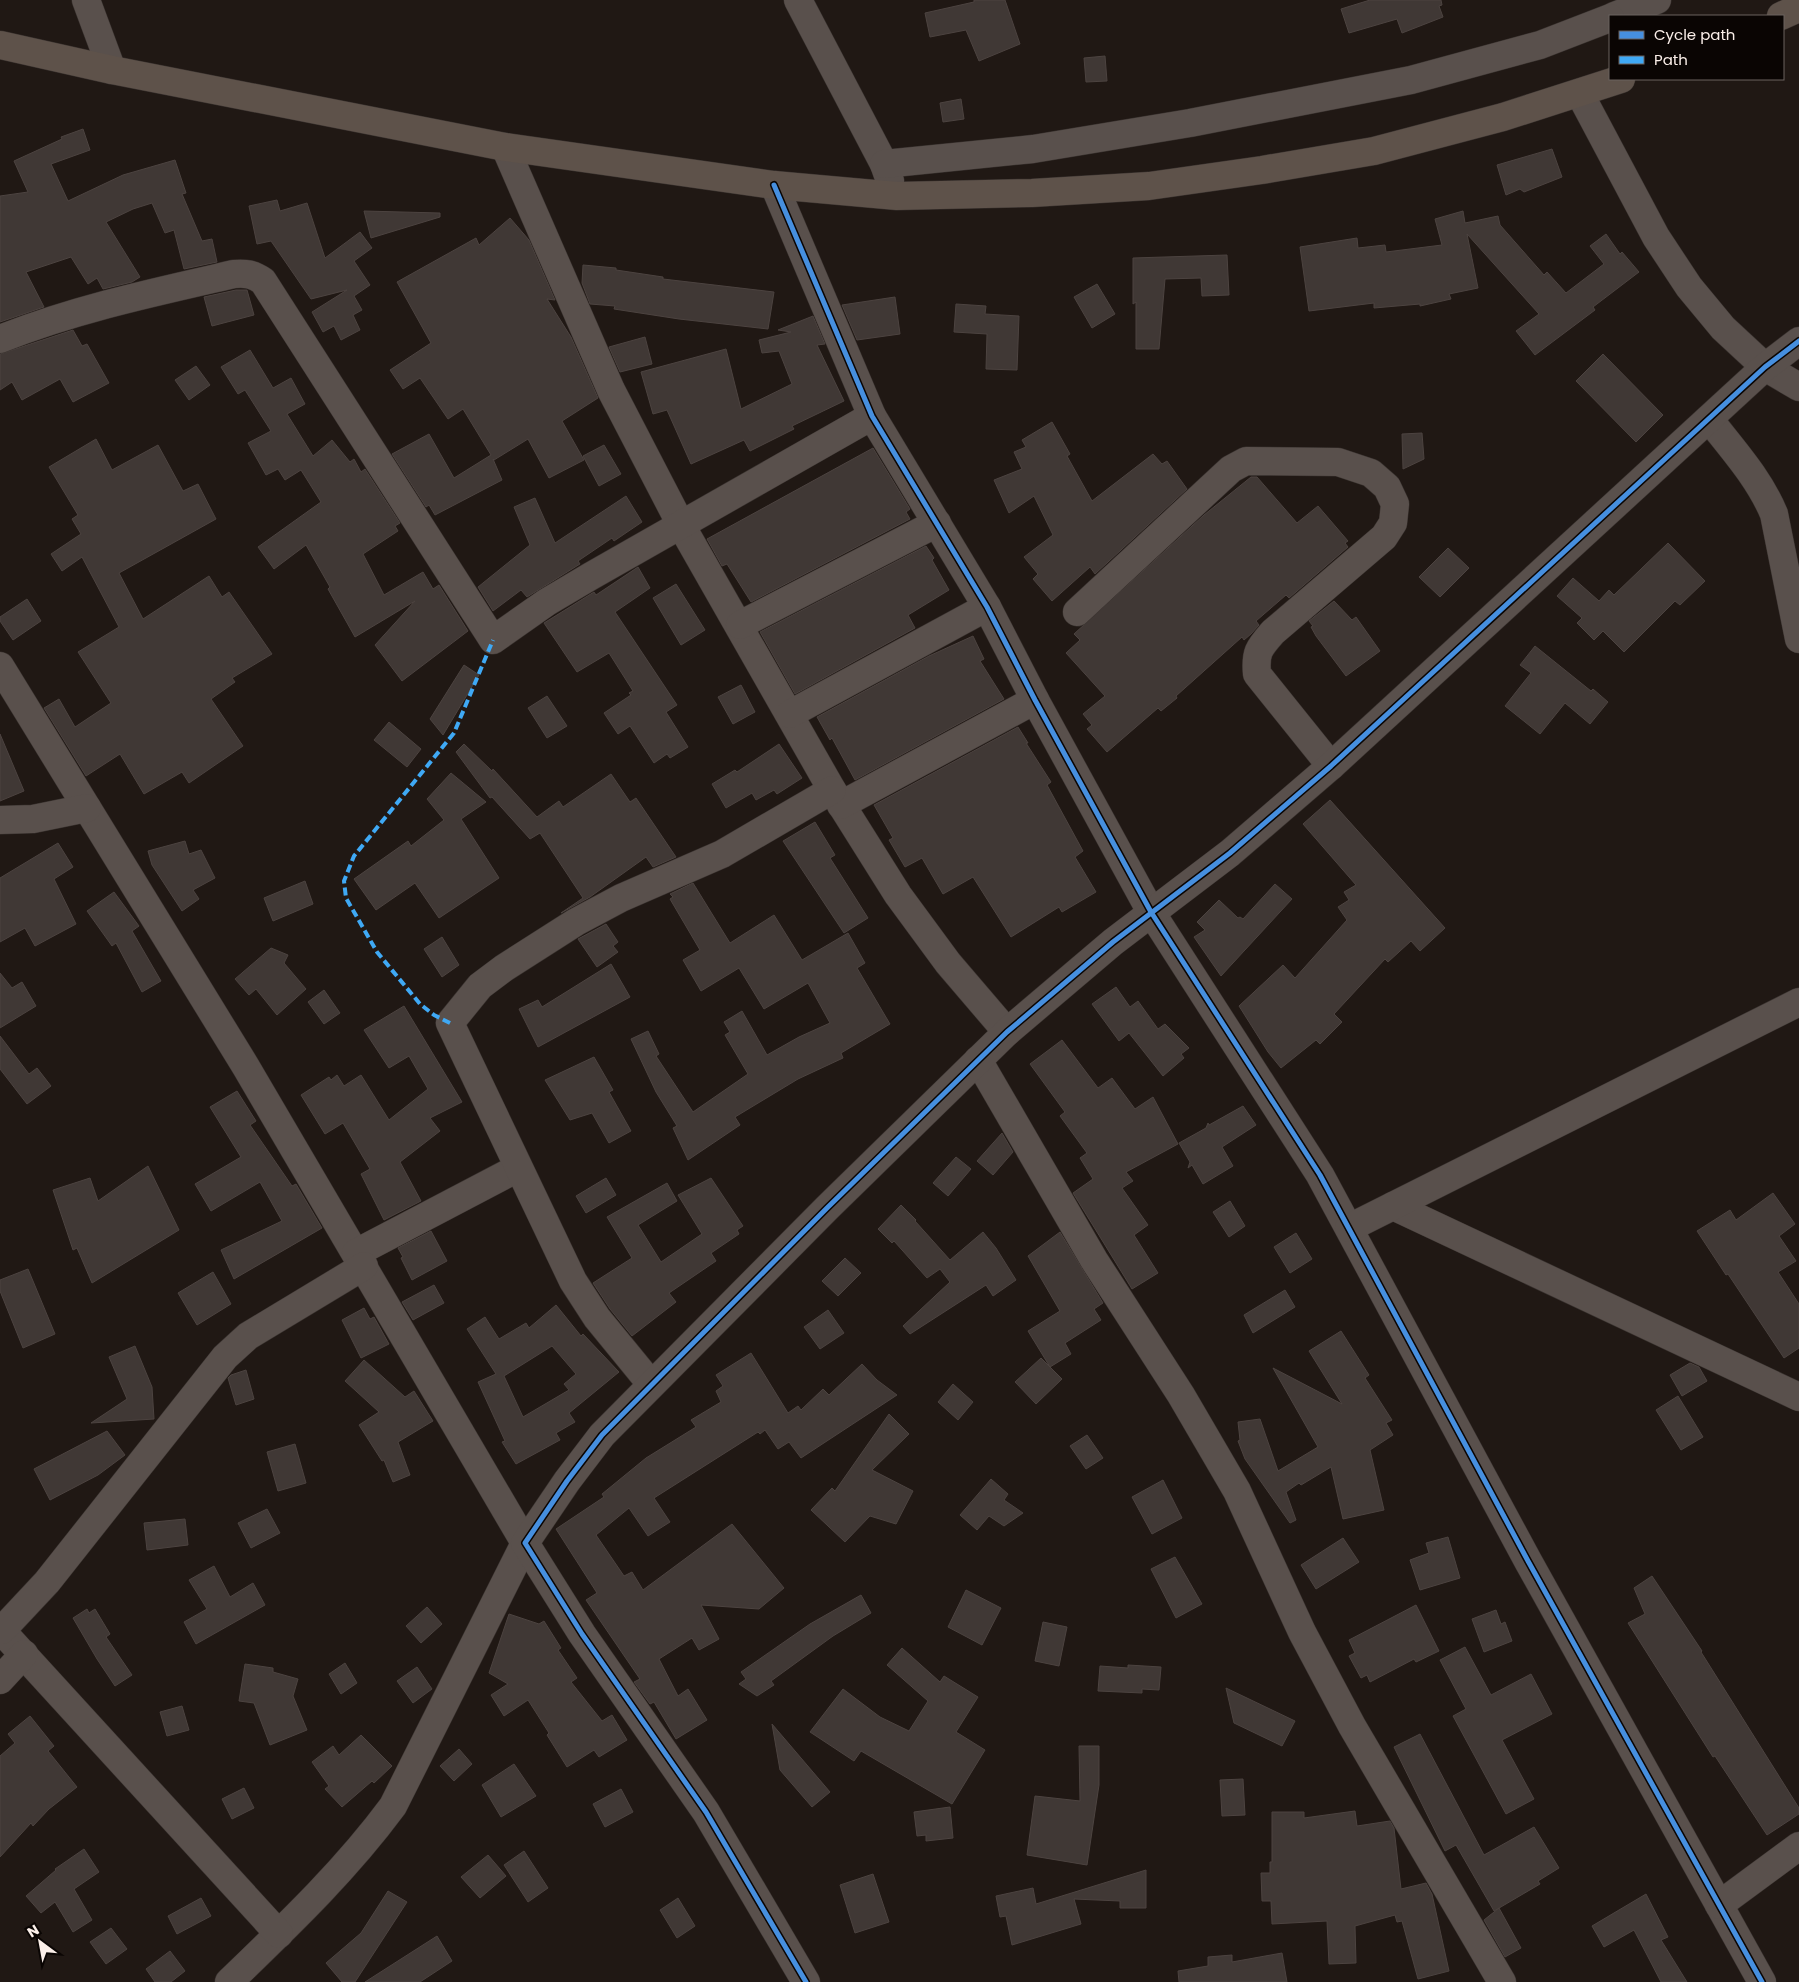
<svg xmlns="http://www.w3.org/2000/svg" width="1799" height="1982" font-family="Poppins,sans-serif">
	<rect width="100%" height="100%" fill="#201814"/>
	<g fill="#403835" stroke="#4c4340" fill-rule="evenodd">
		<polygon points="974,0 1005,0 1020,44 979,61 966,30 930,37 925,13 974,2"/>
		<polygon points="1370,0 1441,0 1442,5 1439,6 1443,17 1402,33 1397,19 1349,33 1341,9"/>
		<polygon points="1105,56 1107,81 1086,82 1084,58"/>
		<polygon points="961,99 964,119 943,122 940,103"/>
		<polygon points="83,129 90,150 51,164 68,201 123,175 175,160 186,193 182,194 202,241 212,239 217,262 184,269 174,230 165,233 152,203 133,209 106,222 140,277 132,282 103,289 97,278 88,284 71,257 26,272 44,307 0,322 0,196 28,192 14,161 62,139 61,137"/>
		<polygon points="1552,149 1562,177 1524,192 1520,189 1506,195 1497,165"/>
		<polygon points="277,200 280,211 307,203 325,258 360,232 372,248 354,261 370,285 354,296 362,310 353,315 360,330 341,340 334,326 323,332 312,312 347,290 311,299 271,241 257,244 249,206"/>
		<polygon points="364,211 440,213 440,217 371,238"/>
		<polygon points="1463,211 1465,223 1498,216 1500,225 1544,275 1547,272 1566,293 1604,264 1590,246 1606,234 1620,254 1622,252 1639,272 1593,307 1595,310 1535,355 1516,331 1539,314 1467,234 1478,288 1449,294 1451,299 1420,306 1420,304 1374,308 1374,303 1309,311 1300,247 1357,238 1358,248 1385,245 1386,252 1442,245 1435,219"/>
		<polygon points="510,218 529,240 555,300 547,299 571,337 598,398 562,421 584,460 549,478 528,439 494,460 493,459 502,480 435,515 429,505 426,507 392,454 429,434 454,478 491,455 463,409 448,419 420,378 403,389 390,370 431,343 397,282 476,238 479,245"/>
		<polygon points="1227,255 1229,295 1202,296 1201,278 1165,279 1159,349 1136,349 1136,302 1133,304 1133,258"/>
		<polygon points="583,265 616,268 616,270 663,277 663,279 774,292 768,329 679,319 614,309 615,306 590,304 582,283"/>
		<polygon points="1097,284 1115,314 1092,328 1074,297"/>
		<polygon points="236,290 247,290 254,315 212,326 204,297"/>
		<polygon points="895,297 900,334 857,340 842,305"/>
		<polygon points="956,304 986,306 985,314 1019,316 1017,370 986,369 987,334 954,332"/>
		<polygon points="813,316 825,344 817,345 844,401 792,426 794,429 750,451 744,440 691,464 667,410 653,414 641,372 726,349 741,409 792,384 779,351 762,353 759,340 791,332 778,330"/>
		<polygon points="73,330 82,346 87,344 109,383 73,402 60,379 22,400 12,382 0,390 0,354"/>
		<polygon points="645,337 652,364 620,372 609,347"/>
		<polygon points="250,350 273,388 291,378 305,404 287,414 313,456 332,440 350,462 354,459 361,472 365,469 400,523 395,526 398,531 363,554 384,595 423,572 433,589 439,585 468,631 402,681 375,645 415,601 355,637 328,589 330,587 306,545 274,569 258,547 321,502 301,470 285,480 278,469 266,475 248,443 271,431 245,390 238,394 221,367"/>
		<polygon points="1603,354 1663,415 1636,442 1576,381"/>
		<polygon points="196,366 210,385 189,400 175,380"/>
		<polygon points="1052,422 1070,454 1067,456 1092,501 1153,454 1162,464 1167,461 1187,489 1095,574 1090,567 1052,601 1033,579 1038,574 1024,557 1053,535 1034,496 1009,513 994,480 1022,469 1014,452 1026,447 1022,440"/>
		<polygon points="1422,433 1424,459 1403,469 1402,434"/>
		<polygon points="96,439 112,470 158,445 183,491 198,484 216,519 119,573 143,619 209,576 222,597 229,592 272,654 232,678 235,682 211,699 243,746 189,783 182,772 144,794 120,754 86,776 44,708 59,699 75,727 111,703 78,652 119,627 82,557 62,571 51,554 81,534 72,519 78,515 49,467"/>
		<polygon points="604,445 621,474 599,486 583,456"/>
		<polygon points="873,448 910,509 906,512 910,519 751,602 727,564 722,566 707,539"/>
		<polygon points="1251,477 1257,477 1297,523 1318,506 1348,541 1345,543 1348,547 1289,598 1286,595 1256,621 1259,625 1251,634 1244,640 1242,637 1176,696 1177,698 1161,711 1158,708 1107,752 1087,729 1092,725 1083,714 1105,696 1066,653 1080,640 1074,634 1204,515"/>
		<polygon points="626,496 642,522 614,541 612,538 578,561 580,564 527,597 521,590 493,611 478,587 530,545 514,507 535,498 555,543"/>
		<polygon points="1668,543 1705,581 1680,605 1675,601 1624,652 1603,631 1594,640 1577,623 1582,618 1557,596 1573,578 1599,601 1609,590 1614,595"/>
		<polygon points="926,546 934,558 932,560 949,590 908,615 915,628 795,694 760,632"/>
		<polygon points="1448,548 1469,568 1440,597 1419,577"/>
		<polygon points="638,567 650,588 615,612 677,705 666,712 688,747 670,758 667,754 654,763 630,726 618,734 604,713 631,695 629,693 633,691 609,653 577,672 544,623 594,592 596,595"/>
		<polygon points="676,584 705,630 681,645 653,598"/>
		<polygon points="27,599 41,621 13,640 0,621 0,617"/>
		<polygon points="1334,601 1352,620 1356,617 1380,651 1346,676 1316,636 1311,627 1313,626 1309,621"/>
		<polygon points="973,636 984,659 980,661 1004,699 855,780 832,738 830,740 817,717 929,656"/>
		<polygon points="1535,646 1591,691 1593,689 1608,702 1590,724 1565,703 1540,734 1505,706 1531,673 1520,665"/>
		<polygon points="464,665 479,675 443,735 430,719"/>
		<polygon points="741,685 755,712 733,724 718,697"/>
		<polygon points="547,696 567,726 547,738 528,708"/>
		<polygon points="389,722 421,749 407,767 374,740"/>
		<polygon points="1018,727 1028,743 1026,743 1051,782 1047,785 1083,851 1075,857 1096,892 1062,912 1059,907 1011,937 973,877 943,894 922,858 905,867 889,840 893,838 874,805"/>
		<polygon points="0,734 24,791 0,801"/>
		<polygon points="464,744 492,771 493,769 537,817 559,801 563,807 611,774 630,802 636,798 676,857 653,867 646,857 590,897 561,913 583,898 540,833 530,839 492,797 490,798 456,752"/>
		<polygon points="779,744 802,778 777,794 774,790 756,800 752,793 726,808 712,784 735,770 737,772"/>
		<polygon points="451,773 486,802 461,819 499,878 439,918 415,883 376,910 354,879 408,841 411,846 444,820 427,799"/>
		<polygon points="1330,800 1445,928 1420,951 1411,941 1388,962 1385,959 1334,1014 1342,1022 1320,1044 1316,1040 1281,1068 1268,1052 1239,1006 1283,965 1295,978 1347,920 1338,907 1349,900 1344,892 1356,885 1303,824"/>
		<polygon points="815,822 835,855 830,858 868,918 844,933 783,841"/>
		<polygon points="185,841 189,854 201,850 215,878 193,890 199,899 182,911 152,865 148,851"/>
		<polygon points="58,843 73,867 54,879 76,924 35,946 25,928 0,942 0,878"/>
		<polygon points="305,881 313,904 273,921 264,898"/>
		<polygon points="693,883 730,943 774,915 802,960 848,933 865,963 857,968 890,1024 841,1053 843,1058 798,1079 735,1117 740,1125 688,1160 673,1128 677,1126 656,1092 631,1039 648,1031 659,1054 656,1056 693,1112 748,1074 725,1035 730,1032 724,1022 742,1011 767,1055 799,1037 830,1023 808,983 764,1009 739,968 701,991 683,960 700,950 670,899 673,897 670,894"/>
		<polygon points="1275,884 1292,899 1221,976 1194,937 1205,930 1197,922 1219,900 1238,918 1240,917 1243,919"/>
		<polygon points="114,892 139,926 132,931 161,981 142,992 116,943 112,946 87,911"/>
		<polygon points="606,924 618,942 613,946 618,952 597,967 578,939"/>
		<polygon points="442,937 459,965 442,977 424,949"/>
		<polygon points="271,948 288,955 284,963 306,989 277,1015 256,989 249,995 235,979"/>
		<polygon points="611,964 630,997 538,1047 519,1009 538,1000 542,1007"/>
		<polygon points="0,973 12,988 22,982 36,1006 0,1028"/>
		<polygon points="1116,987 1130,1007 1138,1001 1158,1029 1165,1024 1189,1048 1181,1054 1184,1058 1163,1076 1129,1033 1119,1041 1092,1004"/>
		<polygon points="324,990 340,1013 324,1024 308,1002"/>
		<polygon points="404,1006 462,1102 430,1118 440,1131 400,1162 421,1201 384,1220 361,1174 370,1169 343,1123 325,1134 301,1095 329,1077 331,1080 337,1075 344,1086 361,1075 389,1120 428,1089 409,1056 389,1068 364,1030"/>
		<polygon points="0,1036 29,1074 37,1068 51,1086 27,1104 0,1069"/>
		<polygon points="1062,1040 1098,1088 1112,1078 1135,1109 1153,1097 1178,1144 1126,1172 1133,1181 1122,1188 1148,1225 1134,1235 1158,1273 1132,1289 1073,1193 1093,1179 1080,1158 1087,1153 1060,1116 1065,1112 1030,1064"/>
		<polygon points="594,1057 613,1090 609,1092 631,1131 609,1143 592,1113 570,1120 545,1080"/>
		<polygon points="237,1091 256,1121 250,1125 292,1186 296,1184 322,1228 234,1279 221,1250 282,1221 260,1182 211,1211 195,1184 241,1157 210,1107"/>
		<polygon points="1243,1106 1256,1125 1222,1147 1233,1166 1203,1184 1192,1165 1188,1168 1190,1162 1179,1143 1206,1128 1208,1123 1209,1125"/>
		<polygon points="1002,1133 1013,1152 993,1175 977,1161"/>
		<polygon points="956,1157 971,1169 948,1196 933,1183"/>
		<polygon points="148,1166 179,1230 92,1283 77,1248 73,1250 53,1190 90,1178 98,1201"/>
		<polygon points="606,1178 616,1195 586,1213 576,1196"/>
		<polygon points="711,1178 743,1226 737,1230 739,1234 711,1253 716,1261 669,1293 676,1302 632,1336 610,1309 593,1283 632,1258 607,1217 667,1183 677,1201 638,1225 661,1262 702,1234 678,1195"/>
		<polygon points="1773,1193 1795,1224 1779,1236 1796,1261 1778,1272 1799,1304 1799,1348 1784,1358 1728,1274 1726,1275 1697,1231 1730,1210 1736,1220"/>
		<polygon points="1230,1201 1245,1226 1229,1237 1213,1212"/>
		<polygon points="901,1205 916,1220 915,1221 950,1260 983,1232 996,1248 1016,1280 993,1296 986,1285 910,1334 903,1326 950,1282 940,1269 927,1278 894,1241 892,1243 878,1229"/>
		<polygon points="431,1231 447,1261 412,1280 401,1258 403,1257 398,1248"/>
		<polygon points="1060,1232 1103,1303 1094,1309 1101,1320 1065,1343 1071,1354 1050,1367 1028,1331 1060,1311 1028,1256"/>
		<polygon points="1296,1233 1312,1259 1290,1273 1274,1247"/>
		<polygon points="845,1258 861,1273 838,1296 822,1281"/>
		<polygon points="28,1269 55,1334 23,1348 0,1291 0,1280"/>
		<polygon points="213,1272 231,1304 197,1325 178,1293"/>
		<polygon points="434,1285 444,1303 413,1320 402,1302"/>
		<polygon points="1285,1290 1295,1307 1253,1333 1244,1315"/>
		<path d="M556,1305L581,1336L583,1334L619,1372L569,1413L575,1422L556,1433L560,1440L516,1464L502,1442L505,1441L478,1382L496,1374L467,1329L485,1317L499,1339L526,1323L529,1328ZM552,1346L576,1374L564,1384L569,1390L523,1417L504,1376Z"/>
		<polygon points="364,1308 370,1319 374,1317 389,1344 361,1358 342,1320"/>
		<polygon points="828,1310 844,1333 820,1349 804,1327"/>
		<polygon points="1341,1331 1369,1375 1365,1378 1392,1420 1386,1423 1393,1435 1370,1450 1384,1510 1343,1519 1331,1467 1301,1485 1299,1483 1286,1492 1296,1520 1290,1523 1245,1459 1238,1441 1240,1440 1238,1422 1260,1419 1278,1471 1318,1447 1273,1368 1342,1404 1309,1351"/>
		<polygon points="135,1346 152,1387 154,1419 91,1423 127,1399 109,1357"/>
		<polygon points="751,1353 788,1413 798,1406 801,1410 823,1389 829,1395 862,1364 877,1380 897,1395 801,1458 789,1442 778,1449 765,1430 760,1434 758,1432 654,1498 670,1522 648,1536 629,1508 596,1535 624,1576 632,1572 643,1590 732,1524 784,1588 759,1609 701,1605 719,1639 699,1650 692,1638 659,1659 678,1696 688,1689 707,1720 676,1739 654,1702 650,1704 634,1682 640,1679 586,1600 597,1593 556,1529 604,1497 602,1494 646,1458 696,1427 691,1420 721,1402 716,1391 723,1386 716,1375"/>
		<polygon points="1041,1358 1062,1379 1036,1404 1015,1382"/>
		<polygon points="364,1360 405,1397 414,1391 433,1421 398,1442 410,1475 393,1482 384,1460 382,1461 359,1425 379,1412 345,1381"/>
		<polygon points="1690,1363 1699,1367 1707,1381 1682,1396 1670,1375"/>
		<polygon points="246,1370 254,1399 236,1405 228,1378 231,1375"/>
		<polygon points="953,1384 973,1402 958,1420 938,1402"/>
		<polygon points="1678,1396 1703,1437 1681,1450 1656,1410"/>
		<polygon points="889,1414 909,1434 872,1470 913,1491 896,1524 870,1516 845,1542 811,1510 832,1488 835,1491"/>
		<polygon points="107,1431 125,1455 98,1475 50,1500 34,1469"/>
		<polygon points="1087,1435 1103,1458 1086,1469 1070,1446"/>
		<polygon points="295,1444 306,1483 278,1491 267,1452"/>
		<polygon points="991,1479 1008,1494 1004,1500 1023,1513 1004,1526 989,1516 977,1530 960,1515"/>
		<polygon points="1163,1480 1182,1518 1152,1534 1132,1497"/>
		<polygon points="267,1509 280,1533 251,1548 238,1523"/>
		<polygon points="185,1519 188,1545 147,1550 144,1523"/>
		<polygon points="1448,1537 1460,1578 1420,1590 1410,1560 1429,1553 1426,1543"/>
		<polygon points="1343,1538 1359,1562 1316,1589 1301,1565"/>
		<polygon points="1175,1557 1202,1604 1176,1618 1151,1569"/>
		<polygon points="214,1566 230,1597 253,1583 265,1605 196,1644 184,1622 207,1609 189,1580"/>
		<polygon points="1652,1576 1702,1651 1701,1652 1799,1808 1799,1814 1767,1835 1715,1756 1713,1757 1628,1623 1645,1614 1634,1588"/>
		<polygon points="966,1590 1001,1608 982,1645 948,1627"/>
		<polygon points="861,1595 871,1613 833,1636 771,1681 774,1685 757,1696 739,1684 746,1679 741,1672 810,1624"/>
		<polygon points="1416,1605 1439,1651 1416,1662 1414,1659 1370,1682 1367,1675 1361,1678 1349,1656 1355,1653 1349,1640"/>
		<polygon points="427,1607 442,1624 421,1643 406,1626"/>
		<polygon points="87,1609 89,1613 95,1609 110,1634 106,1637 132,1675 115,1686 97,1659 73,1618"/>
		<polygon points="1496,1610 1501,1624 1505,1622 1512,1641 1484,1652 1472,1619"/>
		<polygon points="509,1614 539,1624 544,1621 561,1648 558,1650 577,1678 571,1682 602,1721 612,1715 627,1740 599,1757 594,1750 567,1767 547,1735 549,1733 528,1700 504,1716 491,1695 508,1684 489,1673"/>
		<polygon points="1043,1622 1067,1627 1059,1666 1035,1661"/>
		<polygon points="1465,1647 1491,1695 1531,1674 1552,1714 1502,1740 1534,1799 1506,1814 1453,1716 1466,1709 1440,1660"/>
		<polygon points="902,1648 940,1682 944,1676 978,1697 956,1732 985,1750 952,1804 861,1751 854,1761 810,1732 843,1689 880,1717 909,1731 928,1701 887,1665"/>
		<polygon points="345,1663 357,1683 341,1694 329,1674"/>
		<polygon points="245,1664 273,1668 273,1672 298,1679 293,1696 307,1730 270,1745 254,1703 239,1701"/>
		<polygon points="1128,1665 1161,1667 1159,1690 1142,1689 1142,1693 1098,1691 1100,1666 1128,1668"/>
		<polygon points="417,1667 432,1689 413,1703 397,1681"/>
		<polygon points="1226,1688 1295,1721 1282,1746 1234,1723"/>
		<polygon points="182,1706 189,1730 167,1736 160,1712"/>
		<polygon points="30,1716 54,1746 48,1751 77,1787 49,1809 33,1826 31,1823 0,1857 0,1756 15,1743 8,1734"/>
		<polygon points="772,1724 830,1792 812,1807 780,1770"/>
		<polygon points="1420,1734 1484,1855 1534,1827 1559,1868 1538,1881 1540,1884 1494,1911 1456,1845 1445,1851 1394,1747"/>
		<polygon points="361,1735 392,1766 374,1783 372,1781 342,1807 325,1789 329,1786 312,1762 333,1746 339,1755"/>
		<polygon points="1079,1746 1099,1746 1099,1785 1087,1865 1027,1855 1035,1796 1080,1801"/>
		<polygon points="459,1749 472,1764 454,1781 440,1766"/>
		<polygon points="514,1764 536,1796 501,1817 482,1785"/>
		<polygon points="1243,1779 1245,1815 1222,1816 1220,1780"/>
		<polygon points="244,1788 254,1808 232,1819 222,1799"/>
		<polygon points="621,1789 633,1812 605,1827 593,1804"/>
		<polygon points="950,1807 953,1838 926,1841 926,1835 917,1836 914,1812"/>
		<polygon points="1355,1811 1357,1826 1390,1821 1394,1828 1401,1889 1426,1883 1432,1894 1449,1971 1418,1979 1402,1921 1397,1922 1395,1915 1355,1926 1356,1963 1329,1964 1327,1921 1272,1924 1271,1901 1262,1901 1261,1873 1270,1873 1270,1862 1272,1862 1272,1812 1304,1812 1304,1818"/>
		<polygon points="84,1849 99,1872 74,1889 92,1920 73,1932 55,1902 41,1913 26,1896 56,1870 55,1869"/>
		<polygon points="524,1851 548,1888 528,1902 504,1865"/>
		<polygon points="488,1855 506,1876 480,1898 461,1877"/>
		<polygon points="1146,1870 1146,1908 1120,1908 1120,1901 1074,1899 1081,1924 1012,1945 1006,1916 1000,1917 996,1896 1033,1888 1036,1904"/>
		<polygon points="873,1874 889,1922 855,1933 840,1885"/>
		<polygon points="388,1891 407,1902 355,1982 342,1982 326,1963 361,1933"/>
		<polygon points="1646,1894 1668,1937 1661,1940 1687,1982 1661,1982 1634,1930 1604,1947 1592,1926"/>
		<polygon points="201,1898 211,1916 177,1934 168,1916"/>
		<polygon points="678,1898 695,1926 677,1938 660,1910"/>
		<polygon points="1499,1908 1521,1948 1505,1957 1484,1920"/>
		<polygon points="111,1928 127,1949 106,1964 90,1942"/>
		<polygon points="437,1936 452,1961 420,1982 365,1982"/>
		<polygon points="170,1951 185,1971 171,1982 155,1982 146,1969"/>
		<polygon points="1282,1953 1287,1982 1179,1982 1178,1971 1208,1966 1208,1957 1232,1955 1232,1962"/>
	</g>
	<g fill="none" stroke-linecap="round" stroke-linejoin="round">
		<g stroke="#39322f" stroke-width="29">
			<g id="minor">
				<polyline points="86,0 112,70"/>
				<polyline points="798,0 884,164 890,181"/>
				<polyline points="1614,16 1657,0"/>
				<polyline points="1580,94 1656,237 1689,287 1723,328 1765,367 1799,387"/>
				<polyline points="505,147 611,390 681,525 832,790 898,895 948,963 1007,1032"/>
				<polyline points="884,164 1033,149 1190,123 1411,80 1540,45 1610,18"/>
				<polyline points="774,185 872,416 987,607 1035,700 1151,912 1320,1175 1528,1561 1762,1982"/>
				<path d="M0,339C75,309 155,292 234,274C246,273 253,274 263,281L493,640L547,602L591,576L872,416"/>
				<path d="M1709,419C1733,450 1759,478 1774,514L1799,639"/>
				<path d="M1077,612L1231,469L1246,461L1338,462L1371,473L1387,487L1395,504L1393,523L1384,537L1273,632C1259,648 1255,652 1257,674L1331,766"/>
				<polyline points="740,625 937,523"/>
				<path d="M0,666L246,1067L525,1543L393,1806C345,1871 287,1926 229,1982"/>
				<polyline points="790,714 987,607"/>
				<polyline points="841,805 1035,700"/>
				<polyline points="0,820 33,819 87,808"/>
				<polyline points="978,1060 1094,1260 1181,1395 1237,1491 1302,1632 1352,1726 1502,1982"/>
				<polyline points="1393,1206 1799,1397"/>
				<polyline points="1349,1228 1799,1002"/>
				<polyline points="356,1253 518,1168"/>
				<polyline points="651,1384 597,1318 573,1281 450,1023 480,986 504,968 576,922 621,898 722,854 832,790"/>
				<polyline points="0,1629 279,1934"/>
				<polyline points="2,1630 47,1582 225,1357 248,1336 364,1266"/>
				<polyline points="0,1680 24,1654"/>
				<polyline points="1719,1905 1799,1846"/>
				<polyline points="806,1982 706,1812 582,1634 525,1543 567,1481 602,1435 827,1208 1007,1032 1113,942 1230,853 1331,766 1765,367 1799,341"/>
			</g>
		</g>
		<g stroke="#39322f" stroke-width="29">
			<g id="major">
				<polyline points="1781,16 1799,8"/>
				<polyline points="0,45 112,70 505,147 774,185 897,196 1032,193 1149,186 1262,170 1374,151 1503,117 1621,79"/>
			</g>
		</g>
		<use href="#minor" stroke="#59504c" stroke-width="28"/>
		<use href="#major" stroke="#5e524a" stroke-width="28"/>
		<polyline stroke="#3fa9f5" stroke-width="4" stroke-dasharray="8 4" stroke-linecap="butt" points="450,1023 434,1015 420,1004 377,952 346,898 344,881 354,856 454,733 493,640"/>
		<g stroke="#0a0503" stroke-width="8">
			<g id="cycleway">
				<polyline points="774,185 872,416 987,607 1035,700 1151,912 1320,1175 1528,1561 1762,1982"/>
				<polyline points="806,1982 706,1812 582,1634 525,1543 567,1481 602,1435 827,1208 1007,1032 1113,942 1230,853 1331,766 1765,367 1799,341"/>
			</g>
		</g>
		<use href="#cycleway" stroke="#468fdf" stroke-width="5"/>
	</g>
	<rect x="1609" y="15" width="175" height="65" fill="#0a0503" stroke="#6a635f"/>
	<rect x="1619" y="31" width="25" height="8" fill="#468fdf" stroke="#6a635f"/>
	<text x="1654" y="40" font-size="15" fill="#fbefe9">Cycle path</text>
	<rect x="1619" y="56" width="25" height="8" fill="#3fa9f5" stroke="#6a635f"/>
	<text x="1654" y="65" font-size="15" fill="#fbefe9">Path</text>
	<g transform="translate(40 1942) rotate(328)" stroke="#0a0503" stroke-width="4" paint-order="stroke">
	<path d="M0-4L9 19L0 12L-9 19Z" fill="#fbefe9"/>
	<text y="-8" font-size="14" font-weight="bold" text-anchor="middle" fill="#fbefe9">N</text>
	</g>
</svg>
